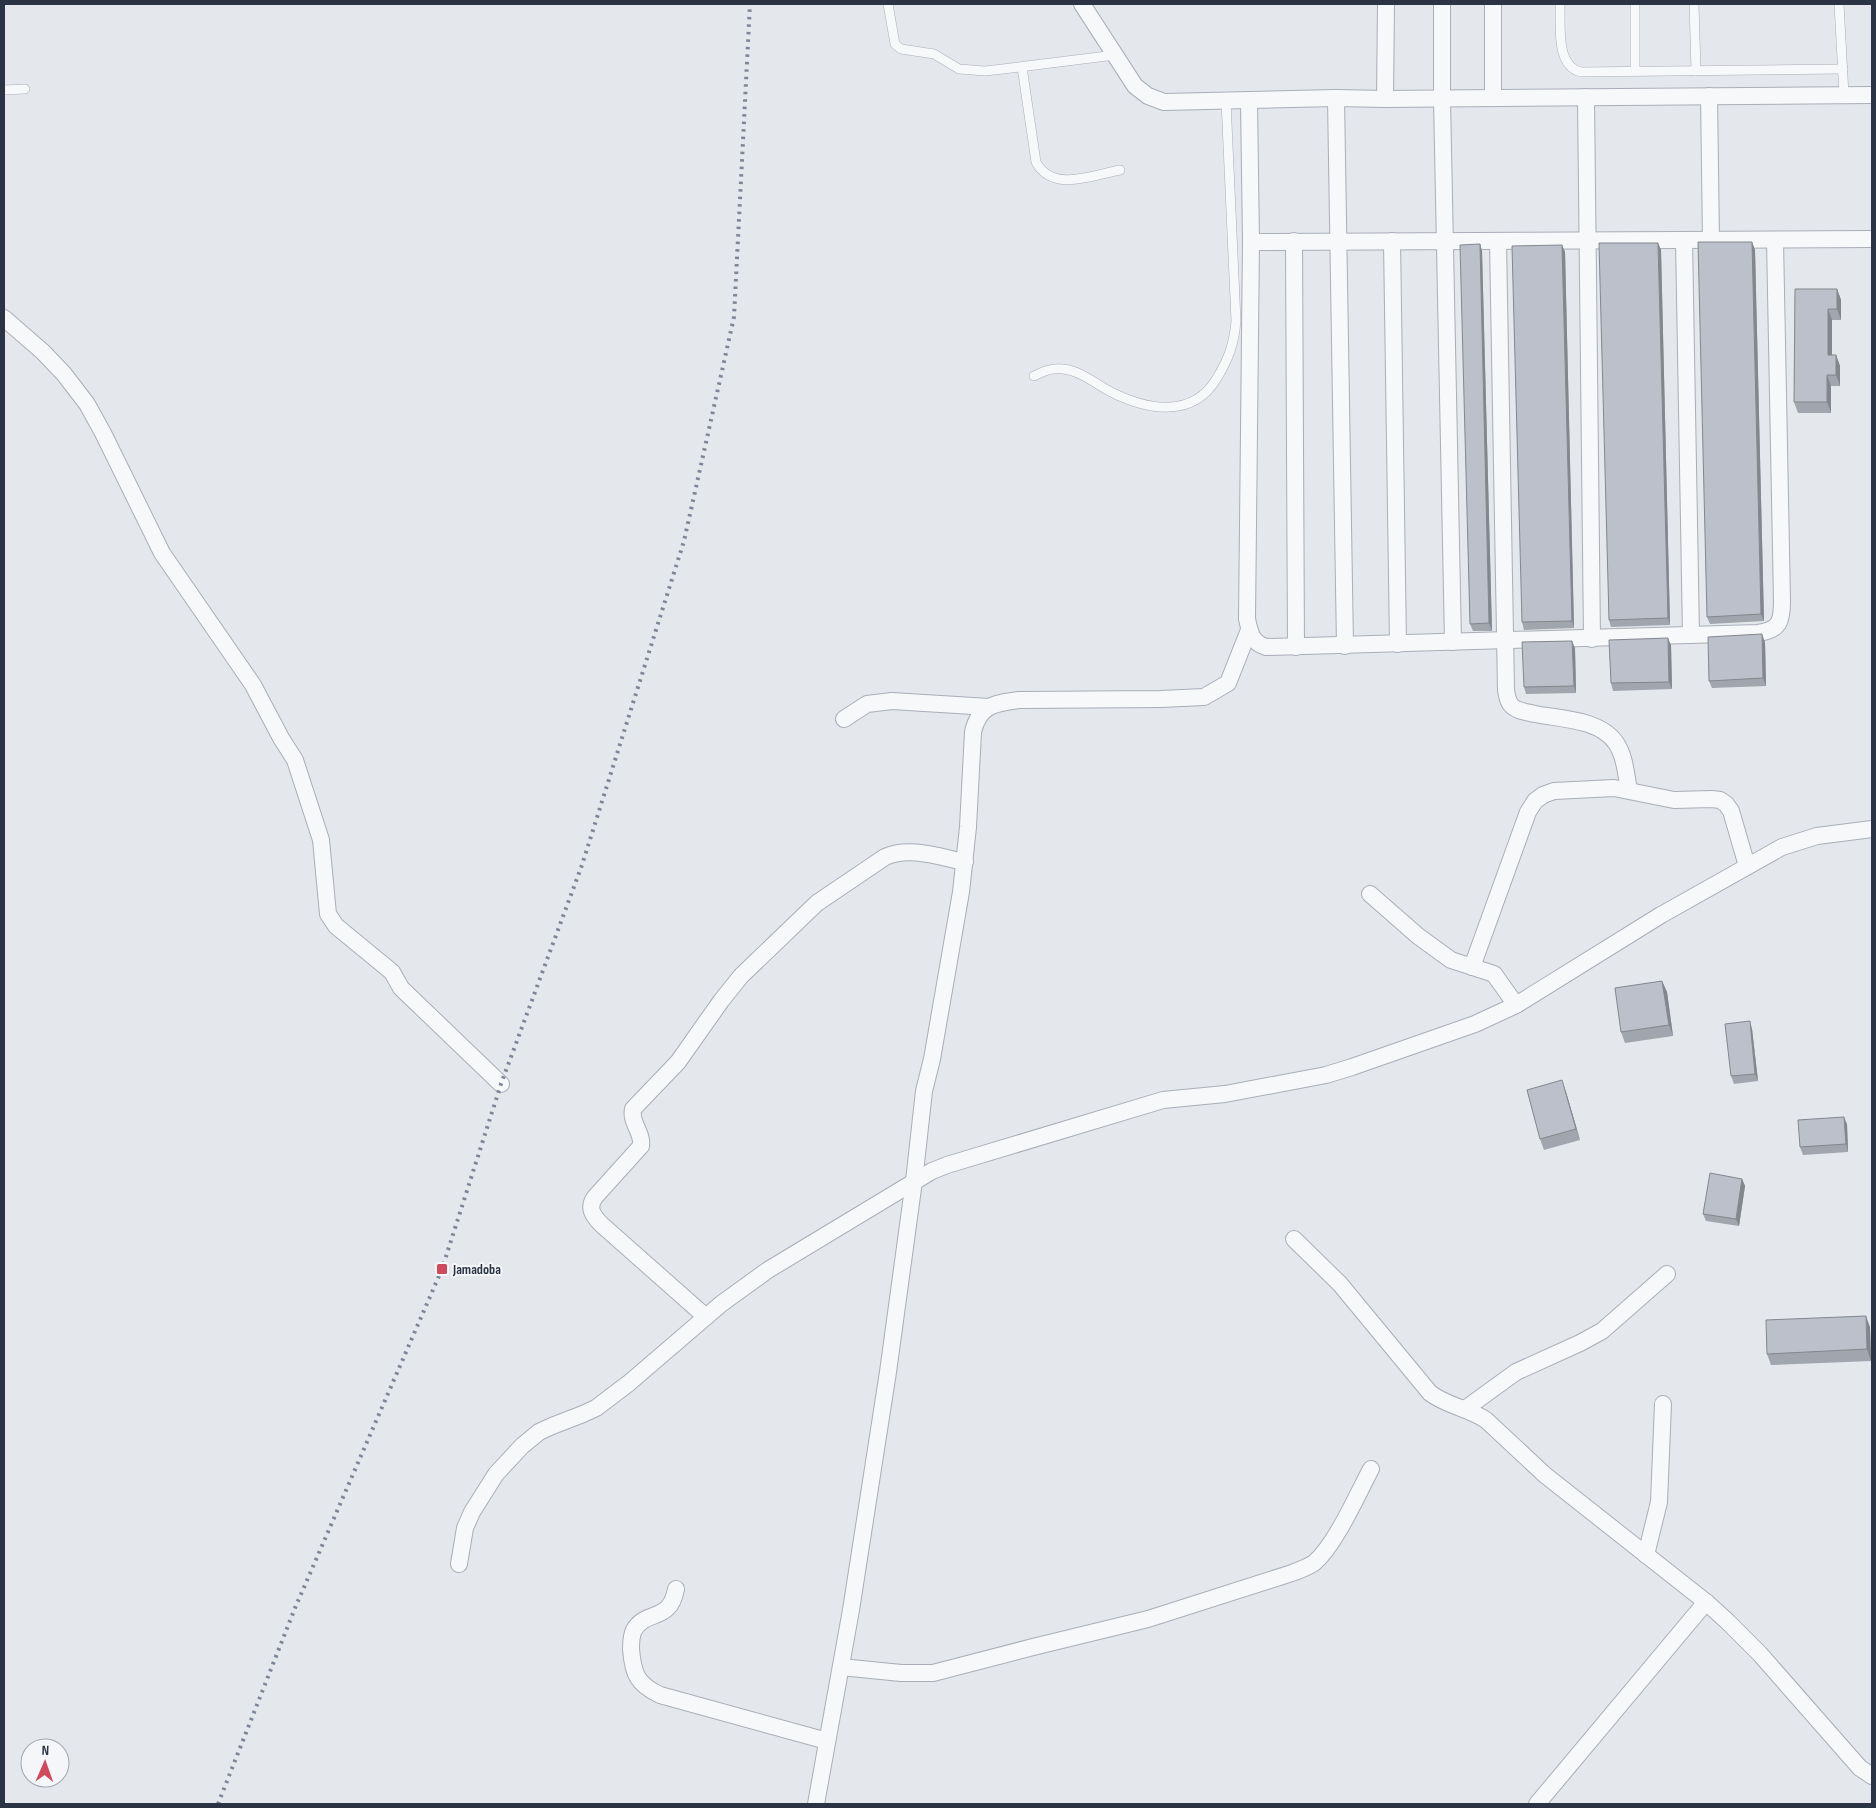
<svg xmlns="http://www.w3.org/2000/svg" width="1876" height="1808" font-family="'Sofia Sans Condensed',sans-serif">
	<rect width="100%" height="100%" fill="#e4e7ec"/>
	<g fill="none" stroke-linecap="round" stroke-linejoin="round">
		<g stroke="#a9aeb7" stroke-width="10">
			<g id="lane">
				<polyline points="888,4 895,44 901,49 934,54 959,69 985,71 1003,69 1115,55"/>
				<path d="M1560,4C1561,24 1555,66 1581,72L1843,69"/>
				<polyline points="1694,4 1696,71"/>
				<polyline points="1839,4 1844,95"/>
				<path d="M1022,67L1036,162C1052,193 1094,175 1120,170"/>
				<polyline points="1635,71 1635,4"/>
				<polyline points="4,90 25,89"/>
				<path d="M1034,376C1044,371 1051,368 1063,369C1081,371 1096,384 1111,392C1147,410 1193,419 1217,378C1229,358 1234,344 1236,321L1226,101"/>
			</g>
		</g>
		<g stroke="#a9aeb7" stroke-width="18">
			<g id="street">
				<polyline points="1082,4 1135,86 1148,96 1164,102 1336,98 1385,99 1872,95"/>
				<polyline points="1442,4 1442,99 1453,642"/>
				<polyline points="1493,4 1493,98"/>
				<polyline points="1709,96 1711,240"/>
				<polyline points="1586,97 1592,639"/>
				<polyline points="1336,98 1345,646"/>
				<polyline points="1385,99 1386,4"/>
				<path d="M1249,101L1251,242L1247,619C1250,633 1252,643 1266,647L1758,633C1780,630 1782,621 1782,601L1775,240"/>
				<polyline points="1684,240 1691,635"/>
				<polyline points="1294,241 1296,647"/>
				<polyline points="1392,241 1398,644"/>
				<path d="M1498,241L1506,690C1507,695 1507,700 1511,705C1516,711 1527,712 1535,714C1560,719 1600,719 1616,743C1625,756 1626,775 1629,790"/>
				<polyline points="1251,242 1872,239"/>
				<polyline points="4,318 43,352 64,374 87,404 103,433 162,553 253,685 281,738 295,760 321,840 328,914 336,926 392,972 401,988 501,1084"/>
				<polyline points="844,719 867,704 892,701 989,707"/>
				<polyline points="1370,894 1418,936 1451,960 1494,974 1516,1005"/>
				<polyline points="1472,967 1528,812 1535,801 1543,795 1554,791 1614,788 1674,800 1712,799 1720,800 1726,804 1731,811 1747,866"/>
				<path d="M1294,1239L1340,1284L1430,1393C1447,1406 1468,1408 1486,1420L1545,1475L1706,1602L1728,1622L1760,1654L1860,1768L1872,1776"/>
				<path d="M706,1317L602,1225C593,1216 587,1208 595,1197L641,1146C643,1132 630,1123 633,1109L678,1062L721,1001L741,976L817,903L885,857C910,846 939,857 965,862"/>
				<polyline points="1465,1409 1516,1372 1580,1343 1602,1331 1667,1274"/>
				<polyline points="1646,1555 1659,1502 1663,1404"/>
				<polyline points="459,1564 465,1528 472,1512 496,1474 522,1446 539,1432 552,1426 583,1414 596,1408 629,1383 721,1304 768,1270 932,1171 947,1165 1163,1100 1225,1094 1326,1075 1352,1067 1475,1024 1516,1005 1661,915 1782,847 1817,836 1872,829"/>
				<path d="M676,1589C670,1623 646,1609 634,1630C631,1636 631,1643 631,1649C633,1674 637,1684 660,1695L827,1741"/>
				<path d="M841,1667L901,1673H933L1033,1647L1148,1619L1292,1573C1300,1570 1308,1567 1314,1563C1336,1544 1357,1495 1371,1469"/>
				<path d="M816,1804L851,1610L888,1372L914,1181L924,1091L932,1059L961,892L968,827L973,732C979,705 995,703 1019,700L1161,699L1204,697L1228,683L1249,630"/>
				<polyline points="1537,1804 1706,1602"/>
			</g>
		</g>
		<use href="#lane" stroke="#f7f8fa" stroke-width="9"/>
		<use href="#street" stroke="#f7f8fa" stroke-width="16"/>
		<polyline stroke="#7d8696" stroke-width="4" stroke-dasharray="2.5 5" stroke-linecap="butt" points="218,1804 295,1608 442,1269 501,1084 582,865 684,541 734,317 750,4"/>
	</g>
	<g fill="#a1a5ae">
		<polygon points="1752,242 1755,250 1764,621 1710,624 1707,617"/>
		<polygon points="1658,243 1661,250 1670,625 1611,627 1609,620"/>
		<polygon points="1480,244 1482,251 1492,631 1473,631 1470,624"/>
		<polygon points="1562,245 1565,252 1574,628 1524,630 1522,622"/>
		<polygon points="1795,289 1837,289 1841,300 1841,320 1832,320 1832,355 1836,355 1840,366 1840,386 1831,386 1831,413 1798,413 1794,402"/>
		<polygon points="1765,642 1766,686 1712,688 1709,681"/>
		<polygon points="1671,645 1672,689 1613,691 1611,683"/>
		<polygon points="1575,648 1576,693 1526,694 1524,687"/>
		<polygon points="1662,981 1667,992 1673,1036 1625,1043 1621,1032"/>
		<polygon points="1752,1029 1758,1081 1734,1084 1731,1076"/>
		<polygon points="1566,1092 1580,1140 1544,1150 1540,1139"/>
		<polygon points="1847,1124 1848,1152 1803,1155 1800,1147"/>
		<polygon points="1742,1179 1745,1186 1739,1226 1706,1221 1703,1214"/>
		<polygon points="1870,1327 1871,1361 1771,1365 1767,1354"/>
	</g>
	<g fill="#83868d">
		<polygon points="1752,242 1755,250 1764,621 1761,614"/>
		<polygon points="1658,243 1661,250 1670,625 1668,618"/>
		<polygon points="1480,244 1482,251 1492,631 1489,623"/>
		<polygon points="1562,245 1565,252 1574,628 1572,621"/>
		<polygon points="1837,289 1841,300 1841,320 1837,309"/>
		<polygon points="1828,309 1832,320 1832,366 1828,355"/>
		<polygon points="1836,355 1840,366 1840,386 1836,375"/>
		<polygon points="1827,375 1831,386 1831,413 1827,402"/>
		<polygon points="1762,634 1765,642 1766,686 1763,678"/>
		<polygon points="1668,638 1671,645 1672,689 1669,682"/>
		<polygon points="1572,641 1575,648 1576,693 1574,686"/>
		<polygon points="1662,981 1667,992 1673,1036 1669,1025"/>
		<polygon points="1750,1021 1752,1029 1758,1081 1755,1074"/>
		<polygon points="1562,1080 1566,1092 1580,1140 1576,1129"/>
		<polygon points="1844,1117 1847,1124 1848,1152 1846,1144"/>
		<polygon points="1742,1179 1745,1186 1739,1226 1736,1219"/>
		<polygon points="1866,1316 1870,1327 1871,1361 1867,1349"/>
	</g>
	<g fill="#bbc0ca" stroke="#83868d">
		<polygon points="1698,242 1752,242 1761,614 1707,617"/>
		<polygon points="1599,243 1658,243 1668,618 1609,620"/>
		<polygon points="1480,244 1489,623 1470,624 1460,245"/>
		<polygon points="1562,245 1572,621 1522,622 1512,246"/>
		<polygon points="1795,289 1837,289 1837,309 1828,309 1828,355 1836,355 1836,375 1827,375 1827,402 1794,402"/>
		<polygon points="1762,634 1763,678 1709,681 1708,637"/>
		<polygon points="1668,638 1669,682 1611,683 1609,640"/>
		<polygon points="1572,641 1574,686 1524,687 1522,642"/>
		<polygon points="1662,981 1669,1025 1621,1032 1615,988"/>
		<polygon points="1750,1021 1755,1074 1731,1076 1725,1024"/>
		<polygon points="1562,1080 1576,1129 1540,1139 1527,1090"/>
		<polygon points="1844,1117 1846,1144 1800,1147 1798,1120"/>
		<polygon points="1710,1173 1742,1179 1736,1219 1703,1214"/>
		<polygon points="1866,1316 1867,1349 1767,1354 1766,1320"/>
	</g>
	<rect fill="#d1495b" stroke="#f4f6f9" stroke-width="2" x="436" y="1263" width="12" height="12" rx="2.5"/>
	<g text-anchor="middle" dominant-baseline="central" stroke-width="4" stroke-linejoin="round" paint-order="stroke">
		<g font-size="14" font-weight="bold" fill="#2b3445" stroke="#f4f6f9" text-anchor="start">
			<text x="453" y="1269">Jamadoba</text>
		</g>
	</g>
	<rect width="1876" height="1808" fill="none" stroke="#2b3445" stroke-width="10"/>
	<g transform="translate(45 1763) rotate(2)"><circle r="24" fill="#f4f6f9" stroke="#a4a8b1"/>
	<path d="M0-4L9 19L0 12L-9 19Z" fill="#d1495b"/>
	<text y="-8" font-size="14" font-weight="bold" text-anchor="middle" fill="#2b3445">N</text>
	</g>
</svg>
